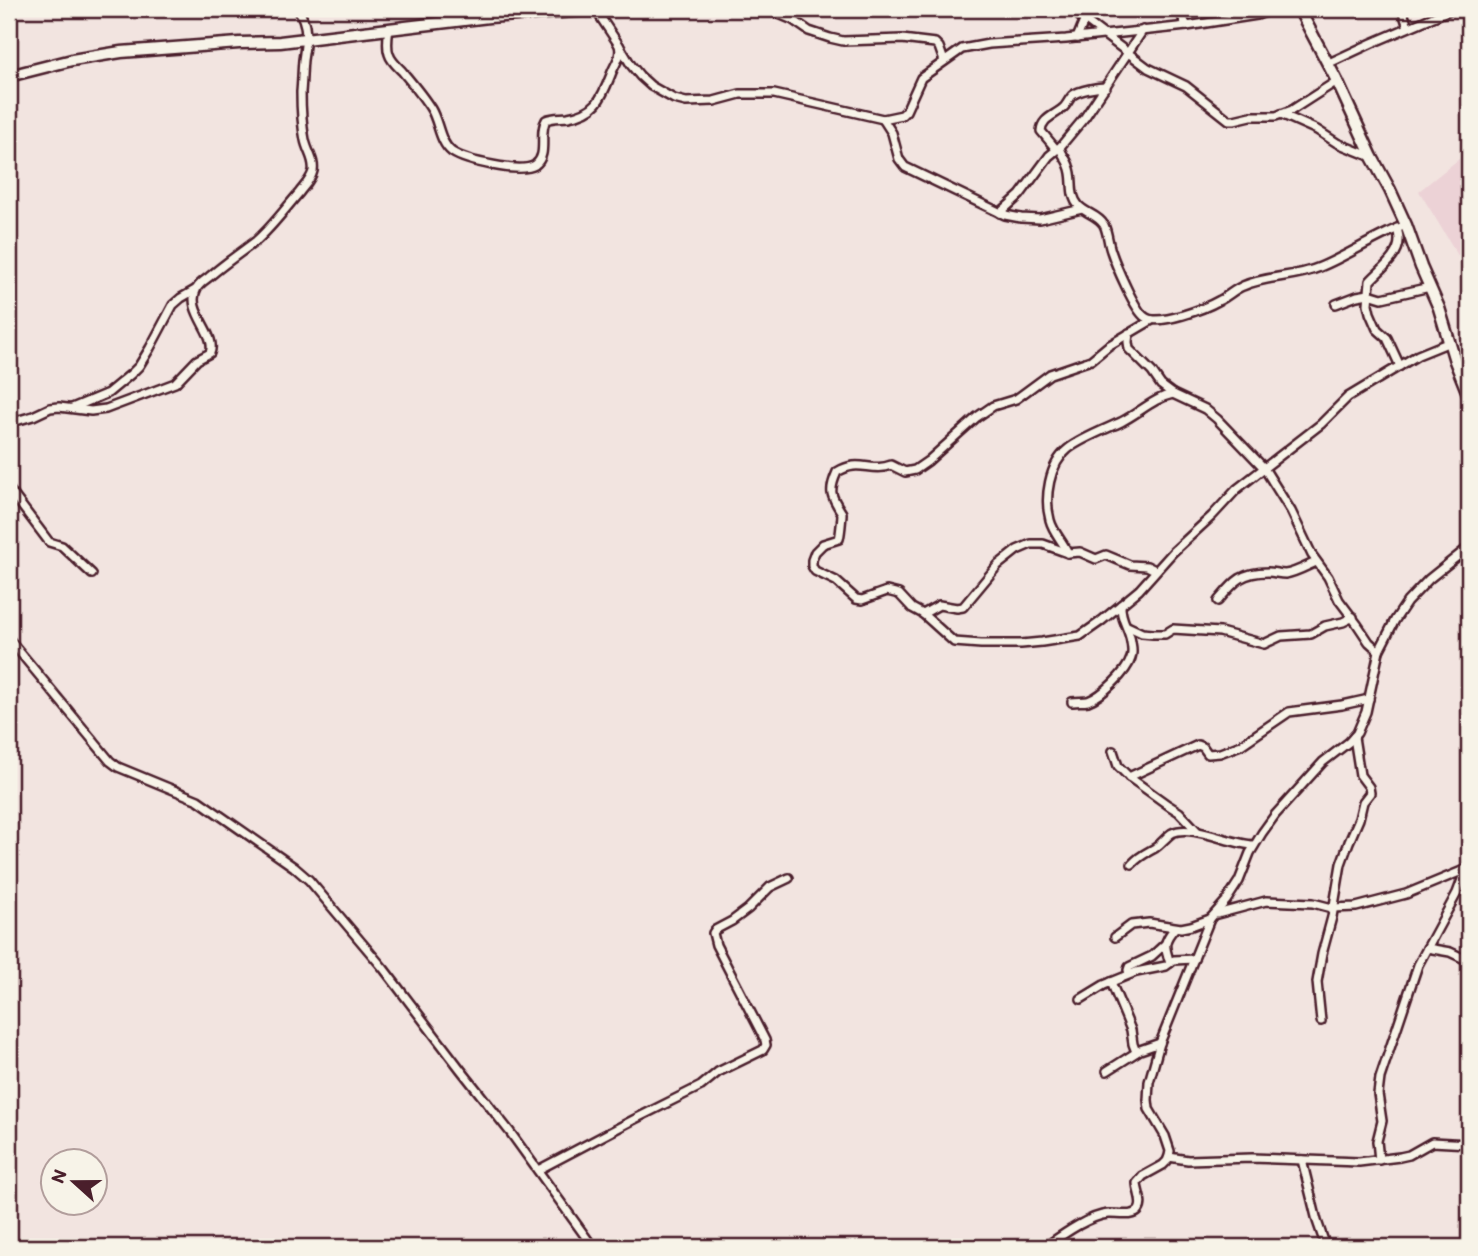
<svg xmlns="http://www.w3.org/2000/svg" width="1478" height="1256" font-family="Itim,sans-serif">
	<rect width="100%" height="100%" fill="#f2e4e0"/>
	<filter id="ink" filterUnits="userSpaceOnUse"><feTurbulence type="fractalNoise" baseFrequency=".0143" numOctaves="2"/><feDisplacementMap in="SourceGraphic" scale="14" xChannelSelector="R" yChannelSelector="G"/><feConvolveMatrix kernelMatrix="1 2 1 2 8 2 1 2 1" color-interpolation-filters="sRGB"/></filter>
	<g filter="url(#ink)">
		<polygon fill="#ecd2d6" points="1469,151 1469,271 1468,272 1419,191"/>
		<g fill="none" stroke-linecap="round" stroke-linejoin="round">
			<g stroke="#4a1f2b" stroke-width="12">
				<g id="street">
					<polyline points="771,9 774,12 793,20 809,31 830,38 843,41 902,39 935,43 939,47 944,61"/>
					<polyline points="1070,9 1148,68 1186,86 1229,120 1234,120 1251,116 1276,116 1292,110 1337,81"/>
					<polyline points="1178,9 1187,26"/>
					<polyline points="1402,9 1408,27"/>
					<path d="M389,28C388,36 386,46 389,54C391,61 397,66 402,71C412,83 423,96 431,109C439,122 439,142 452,152C466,161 521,174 535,165C549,155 538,133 546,120C553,117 561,118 568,117C598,112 602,97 612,72C616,62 622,56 619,45L595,9"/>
					<path d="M1143,30L1085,117L1060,147C1061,154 1067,159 1069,166C1075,179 1068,194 1079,206C1087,214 1098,215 1104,225C1108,233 1108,243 1111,251C1115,263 1135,311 1145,317C1158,327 1206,308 1220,300C1228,296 1235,289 1243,286C1267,275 1295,278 1320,267C1349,255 1376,236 1406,225"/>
					<polyline points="1077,38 1089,9"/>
					<polyline points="619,45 631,65 640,76 651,86 674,99 686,102 714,101 740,94 774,94 883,119 902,115 906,111 921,78 962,49 989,44 1066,39 1187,26 1257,15 1274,9"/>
					<polyline points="1327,64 1372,43 1452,9"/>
					<polyline points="1281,114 1317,130 1337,143 1372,157"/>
					<polyline points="883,119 892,133 899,159 905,167 1005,215 1021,218 1040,219 1082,209"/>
					<path d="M1056,149L1041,131C1042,118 1054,116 1063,108C1067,105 1069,98 1073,95C1079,90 1099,87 1106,87"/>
					<polyline points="1000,213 1020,195 1049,156 1060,147"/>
					<path d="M1397,228C1398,232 1399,235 1399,239C1400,256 1380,270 1370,281L1368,304L1370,313L1377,329L1387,338L1400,366"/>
					<polyline points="1336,304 1357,296 1369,294 1382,298 1430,287"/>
					<path d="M1152,320L1108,346L1091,360L1050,374L1016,399L993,406L977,417L928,461L915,470L905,472L891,465C871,473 859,458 837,472C828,492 831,496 842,513C842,517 840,537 839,539L823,544L815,552L812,560V566L815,571L836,581L856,599L862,600L887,591L899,594L912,608L923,614L954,642L981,644H1021L1042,642L1080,636L1100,622L1139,590L1173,552L1212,516L1237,489L1321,424L1348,397L1418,355L1450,342"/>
					<polyline points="1129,333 1128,342 1129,349 1152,372 1161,385 1173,394 1205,409 1217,419 1264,468 1291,511 1312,555 1328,577 1339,600 1357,624 1369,642 1379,651"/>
					<polyline points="72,408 108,393 131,374 139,366 150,348 173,305 181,298 195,290"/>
					<path d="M9,423L33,416L50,408L59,407L91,411L106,409L175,383L197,360L210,353C218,334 184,311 197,288C200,283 205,280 209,277C224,264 240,253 256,241C272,227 285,209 299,193C304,186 311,180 313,171C315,160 307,151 305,140C302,125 301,108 301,92C302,82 302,71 303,60C306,40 309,26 298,9"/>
					<polyline points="9,489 49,542 62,546 92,574"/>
					<path d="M1068,553C1063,542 1053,532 1050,520C1044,498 1049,464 1068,449C1080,439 1106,429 1121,422C1139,413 1154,398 1173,394"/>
					<path d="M1218,601C1234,582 1241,572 1268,572C1274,572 1279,574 1285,574C1295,573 1307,566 1316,562"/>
					<polyline points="923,614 939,605 957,608 963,607 998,565 1017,550 1031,544 1043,544 1068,553 1080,552 1096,559 1106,555 1130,565 1147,566 1155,570"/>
					<polyline points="1127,626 1142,633 1153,634 1165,634 1173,629 1220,632 1264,644 1281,636 1311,634 1325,626 1343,622 1353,617"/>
					<polyline points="9,639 110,761 118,767 198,800 294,867 309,880 384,969 461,1070 510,1132 593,1247"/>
					<path d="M1072,702C1077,701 1083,702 1088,701C1102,696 1127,672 1131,658C1133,653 1132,647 1131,642C1129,628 1120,619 1121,605"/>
					<polyline points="1113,751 1118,766 1129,777 1168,805 1179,812 1197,831"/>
					<polyline points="1129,777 1198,745 1203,747 1208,754 1220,753 1241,745 1289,712 1342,705 1369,699"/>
					<path d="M1132,864C1139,856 1146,853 1155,848C1161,844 1166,837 1172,833C1191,823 1232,845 1254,845"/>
					<polyline points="1217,914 1266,901 1313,903 1332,908 1356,907 1406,894 1469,868"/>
					<polyline points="1115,937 1131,925 1149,923 1181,928 1191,926 1210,919"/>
					<polyline points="1427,948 1450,952 1469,961"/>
					<path d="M1170,963C1164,946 1163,941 1175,928"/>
					<polyline points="1129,974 1128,970 1129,967 1152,956 1165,944"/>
					<polyline points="1111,982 1131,1030 1133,1044 1136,1052"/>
					<polyline points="1081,999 1104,985 1136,972 1166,966 1174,960 1194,959"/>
					<polyline points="1321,1021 1317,982 1322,954 1332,917 1341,864 1349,842 1359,819 1363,802 1370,793 1369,787 1360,775 1354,737"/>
					<polyline points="1107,1071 1140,1050 1160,1043"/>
					<polyline points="1169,1157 1188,1160 1252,1158 1359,1162 1400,1157 1409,1155 1432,1142 1469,1144"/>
					<polyline points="1302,1160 1317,1221 1326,1247"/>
					<polyline points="1379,1160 1377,1141 1382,1121 1378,1094 1380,1078 1418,965 1457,893 1466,869"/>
					<polyline points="538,1170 635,1119 701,1086 718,1072 763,1050 766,1045 765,1040 716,945 713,933 715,930 732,921 748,909 770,887 789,878"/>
					<path d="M1045,1247C1061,1236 1088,1216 1108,1214C1116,1213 1134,1218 1139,1210C1144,1203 1137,1191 1137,1183L1143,1176L1163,1165L1167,1161L1169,1156L1170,1151L1165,1136L1149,1109L1148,1100L1149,1082L1160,1043L1210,919L1226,901L1239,881L1250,853L1262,833L1275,815L1323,762L1349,742L1357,733L1366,712L1379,651L1395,620L1407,602L1429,579L1469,547"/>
				</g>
			</g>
			<g stroke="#4a1f2b" stroke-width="15">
				<g id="secondary">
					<polyline points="1299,9 1337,81 1372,157 1390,190 1406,225 1421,267 1439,308 1455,361 1469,396"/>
					<polyline points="9,76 72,60 121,52 239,43 280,42 489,17 603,9"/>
				</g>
			</g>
			<use href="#street" stroke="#f7f3e8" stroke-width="7"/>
			<use href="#secondary" stroke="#f7f3e8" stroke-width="10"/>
		</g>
	</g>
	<rect width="1478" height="1256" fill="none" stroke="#f7f3e8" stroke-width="35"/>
	<rect x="18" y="18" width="1443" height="1221" fill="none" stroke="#4a1f2b" stroke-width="2.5" filter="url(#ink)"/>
	<g transform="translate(74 1182) rotate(291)"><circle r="33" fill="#f7f3e8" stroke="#b29e9c" stroke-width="2"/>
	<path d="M0-5L12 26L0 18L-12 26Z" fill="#4a1f2b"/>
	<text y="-10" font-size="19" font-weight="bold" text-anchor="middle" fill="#4a1f2b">N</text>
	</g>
</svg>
